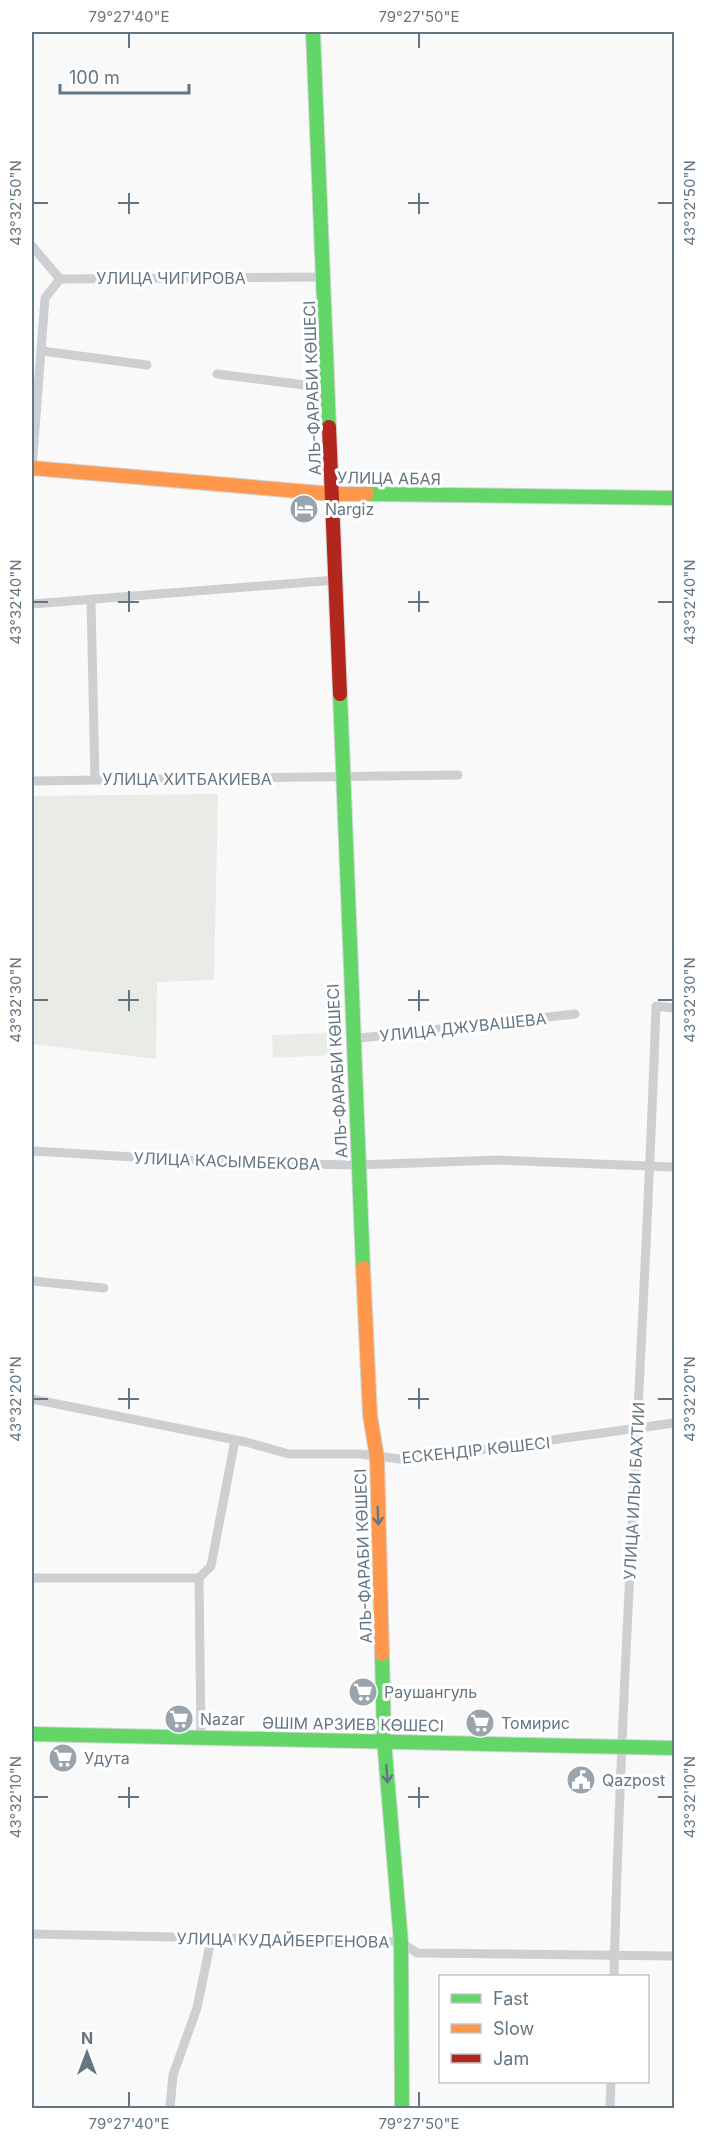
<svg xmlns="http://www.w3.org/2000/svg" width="706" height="2140" font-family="Inter,sans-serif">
	<rect width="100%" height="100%" fill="#f9f9f9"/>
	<g fill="#e8ebe6">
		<polygon points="218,794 214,980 157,982 156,1059 32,1044 32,796"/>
		<polygon points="331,1033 332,1055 273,1058 272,1035"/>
	</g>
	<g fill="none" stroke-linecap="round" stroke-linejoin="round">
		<g stroke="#d5d6d7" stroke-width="16">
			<g id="fast">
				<polyline points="313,32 329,427"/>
				<polyline points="367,494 674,498"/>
				<polyline points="340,694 363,1268"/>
				<polyline points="382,1654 384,1740 401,1942 402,2108"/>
				<polyline points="32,1734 674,1748"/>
			</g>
		</g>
		<g stroke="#d5d6d7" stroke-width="16">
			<g id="slow">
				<polyline points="32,468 333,494 367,494"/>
				<polyline points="363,1268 370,1415 377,1458 382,1654"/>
			</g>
		</g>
		<g stroke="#d5d6d7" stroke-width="16">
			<polyline id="jam" points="329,427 340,694"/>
		</g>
		<g stroke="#cecfd0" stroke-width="9">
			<polyline points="32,246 60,279 324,277"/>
			<polyline points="42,351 147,365"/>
			<polyline points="217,374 329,388"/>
			<polyline points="32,468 45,298 60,279"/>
			<polyline points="91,601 95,780"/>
			<polyline points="32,604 336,580"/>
			<polyline points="32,781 458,775"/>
			<polyline points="351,1039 575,1014"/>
			<polyline points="32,1151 236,1163 358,1165 498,1160 674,1167"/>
			<polyline points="32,1281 104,1288"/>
			<polyline points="32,1399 246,1442 289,1454 361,1454 407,1460 674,1423"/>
			<polyline points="32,1578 199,1578"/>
			<polyline points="201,1738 199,1578 211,1566 235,1440"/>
			<polyline points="32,1934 401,1942 417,1953 674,1956"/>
			<path d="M614,1976C622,1653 645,1330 656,1006L674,1008"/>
			<polyline points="170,2108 173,2075 197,2008 211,1940"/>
			<polyline points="610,2108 611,2082"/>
		</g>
		<use href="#fast" stroke="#63d668" stroke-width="14"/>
		<use href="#slow" stroke="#ff974d" stroke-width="14"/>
		<use href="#jam" stroke="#b3261e" stroke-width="14"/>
	</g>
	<defs><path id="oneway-shaft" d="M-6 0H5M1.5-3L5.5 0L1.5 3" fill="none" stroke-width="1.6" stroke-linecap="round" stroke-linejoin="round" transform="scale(1.5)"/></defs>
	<g stroke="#657683">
		<use href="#oneway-shaft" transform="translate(378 1516) rotate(88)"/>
		<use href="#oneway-shaft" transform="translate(387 1774) rotate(85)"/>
	</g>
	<path fill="none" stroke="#657683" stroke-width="2" d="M129,33V48M419,33V48M129,193V214M419,193V214M33,203H48M118,203H139M408,203H429M658,203H673M129,591V612M419,591V612M33,602H48M118,602H139M408,602H429M658,602H673M129,990V1011M419,990V1011M33,1000H48M118,1000H139M408,1000H429M658,1000H673M129,1388V1409M419,1388V1409M33,1399H48M118,1399H139M408,1399H429M658,1399H673M129,1787V1808M419,1787V1808M33,1797H48M118,1797H139M408,1797H429M658,1797H673M129,2092V2107M419,2092V2107"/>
	<defs>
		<g id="hotel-disc" transform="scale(1.5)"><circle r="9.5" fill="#99a4ac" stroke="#fff"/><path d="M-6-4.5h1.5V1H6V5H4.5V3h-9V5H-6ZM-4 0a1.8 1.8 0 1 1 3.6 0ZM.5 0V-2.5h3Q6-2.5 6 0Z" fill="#fff"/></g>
		<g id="supermarket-disc" transform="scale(1.5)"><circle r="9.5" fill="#99a4ac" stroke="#fff"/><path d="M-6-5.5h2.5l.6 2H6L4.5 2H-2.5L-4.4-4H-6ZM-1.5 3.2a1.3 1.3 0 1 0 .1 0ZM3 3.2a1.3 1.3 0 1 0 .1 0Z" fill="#fff"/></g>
		<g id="civic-disc" transform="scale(1.5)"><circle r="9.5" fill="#99a4ac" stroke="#fff"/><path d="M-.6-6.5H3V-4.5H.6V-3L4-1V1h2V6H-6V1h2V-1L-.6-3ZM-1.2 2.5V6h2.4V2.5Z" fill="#fff"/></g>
	</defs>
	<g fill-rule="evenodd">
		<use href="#hotel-disc" x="304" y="509"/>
		<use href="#supermarket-disc" x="363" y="1692"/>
		<use href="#supermarket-disc" x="179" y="1719"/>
		<use href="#supermarket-disc" x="480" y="1723"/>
		<use href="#supermarket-disc" x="63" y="1758"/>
		<use href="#civic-disc" x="581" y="1780"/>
	</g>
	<g text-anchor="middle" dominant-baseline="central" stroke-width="6" stroke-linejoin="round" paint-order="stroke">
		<g font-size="16" fill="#657683" stroke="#fff">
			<text x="171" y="278">УЛИЦА ЧИГИРОВА</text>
			<text transform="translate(312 388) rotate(-92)">АЛЬ-ФАРАБИ КӨШЕСІ</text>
			<text transform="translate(389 478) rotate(1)">УЛИЦА АБАЯ</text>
			<text x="187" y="779">УЛИЦА ХИТБАКИЕВА</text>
			<text transform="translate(463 1027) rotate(-6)">УЛИЦА ДЖУВАШЕВА</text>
			<text transform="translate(337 1071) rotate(-93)">АЛЬ-ФАРАБИ КӨШЕСІ</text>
			<text transform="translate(227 1161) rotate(2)">УЛИЦА КАСЫМБЕКОВА</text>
			<text transform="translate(476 1450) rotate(-6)">ЕСКЕНДІР КӨШЕСІ</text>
			<text transform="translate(634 1491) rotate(-87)">УЛИЦА ИЛЬИ БАХТИИ</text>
			<text transform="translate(363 1556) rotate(-92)">АЛЬ-ФАРАБИ КӨШЕСІ</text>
			<text transform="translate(353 1724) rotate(1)">ӘШІМ АРЗИЕВ КӨШЕСІ</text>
			<text transform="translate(283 1940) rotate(1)">УЛИЦА КУДАЙБЕРГЕНОВА</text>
		</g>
		<g font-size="16" fill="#657683" stroke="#fff" text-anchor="start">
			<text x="325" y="509">Nargiz</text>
			<text x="384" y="1692">Раушангуль</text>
			<text x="200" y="1719">Nazar</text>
			<text x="501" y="1723">Томирис</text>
			<text x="84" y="1758">Удута</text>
			<text x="602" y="1780">Qazpost</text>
		</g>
	</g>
	<rect width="706" height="2140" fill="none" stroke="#ffffff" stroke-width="66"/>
	<rect x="439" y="1975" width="210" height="108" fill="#ffffff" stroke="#c1c8cd" stroke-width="1.5"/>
	<rect x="451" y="1994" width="30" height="9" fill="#63d668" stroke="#c1c8cd" stroke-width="1.5"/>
	<text x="493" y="2005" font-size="18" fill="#657683">Fast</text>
	<rect x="451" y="2024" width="30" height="9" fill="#ff974d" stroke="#c1c8cd" stroke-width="1.5"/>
	<text x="493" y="2035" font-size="18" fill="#657683">Slow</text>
	<rect x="451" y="2054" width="30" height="9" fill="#b3261e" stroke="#c1c8cd" stroke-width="1.5"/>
	<text x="493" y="2065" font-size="18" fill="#657683">Jam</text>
	<g transform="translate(87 2053)" stroke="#ffffff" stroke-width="4.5" paint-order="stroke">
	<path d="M0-4.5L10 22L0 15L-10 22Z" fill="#657683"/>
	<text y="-9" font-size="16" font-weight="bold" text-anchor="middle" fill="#657683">N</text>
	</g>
	<path d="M60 84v9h129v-9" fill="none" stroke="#657683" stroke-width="3"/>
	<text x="69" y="84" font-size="18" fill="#657683" stroke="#ffffff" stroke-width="4.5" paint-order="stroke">100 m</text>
	<rect x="33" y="33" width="640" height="2074" fill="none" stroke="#657683" stroke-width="2"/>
	<g font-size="15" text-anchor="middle" fill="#657683">
		<text x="129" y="22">79°27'40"E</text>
		<text x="419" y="22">79°27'50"E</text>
		<text transform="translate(16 203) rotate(-90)" y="5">43°32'50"N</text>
		<text transform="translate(690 203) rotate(-90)" y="5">43°32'50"N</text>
		<text transform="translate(16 602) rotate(-90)" y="5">43°32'40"N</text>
		<text transform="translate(690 602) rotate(-90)" y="5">43°32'40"N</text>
		<text transform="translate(16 1000) rotate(-90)" y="5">43°32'30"N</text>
		<text transform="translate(690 1000) rotate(-90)" y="5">43°32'30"N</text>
		<text transform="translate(16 1399) rotate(-90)" y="5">43°32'20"N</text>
		<text transform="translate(690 1399) rotate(-90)" y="5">43°32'20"N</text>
		<text transform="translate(16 1797) rotate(-90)" y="5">43°32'10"N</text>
		<text transform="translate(690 1797) rotate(-90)" y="5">43°32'10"N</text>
		<text x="129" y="2129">79°27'40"E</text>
		<text x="419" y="2129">79°27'50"E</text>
	</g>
</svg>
